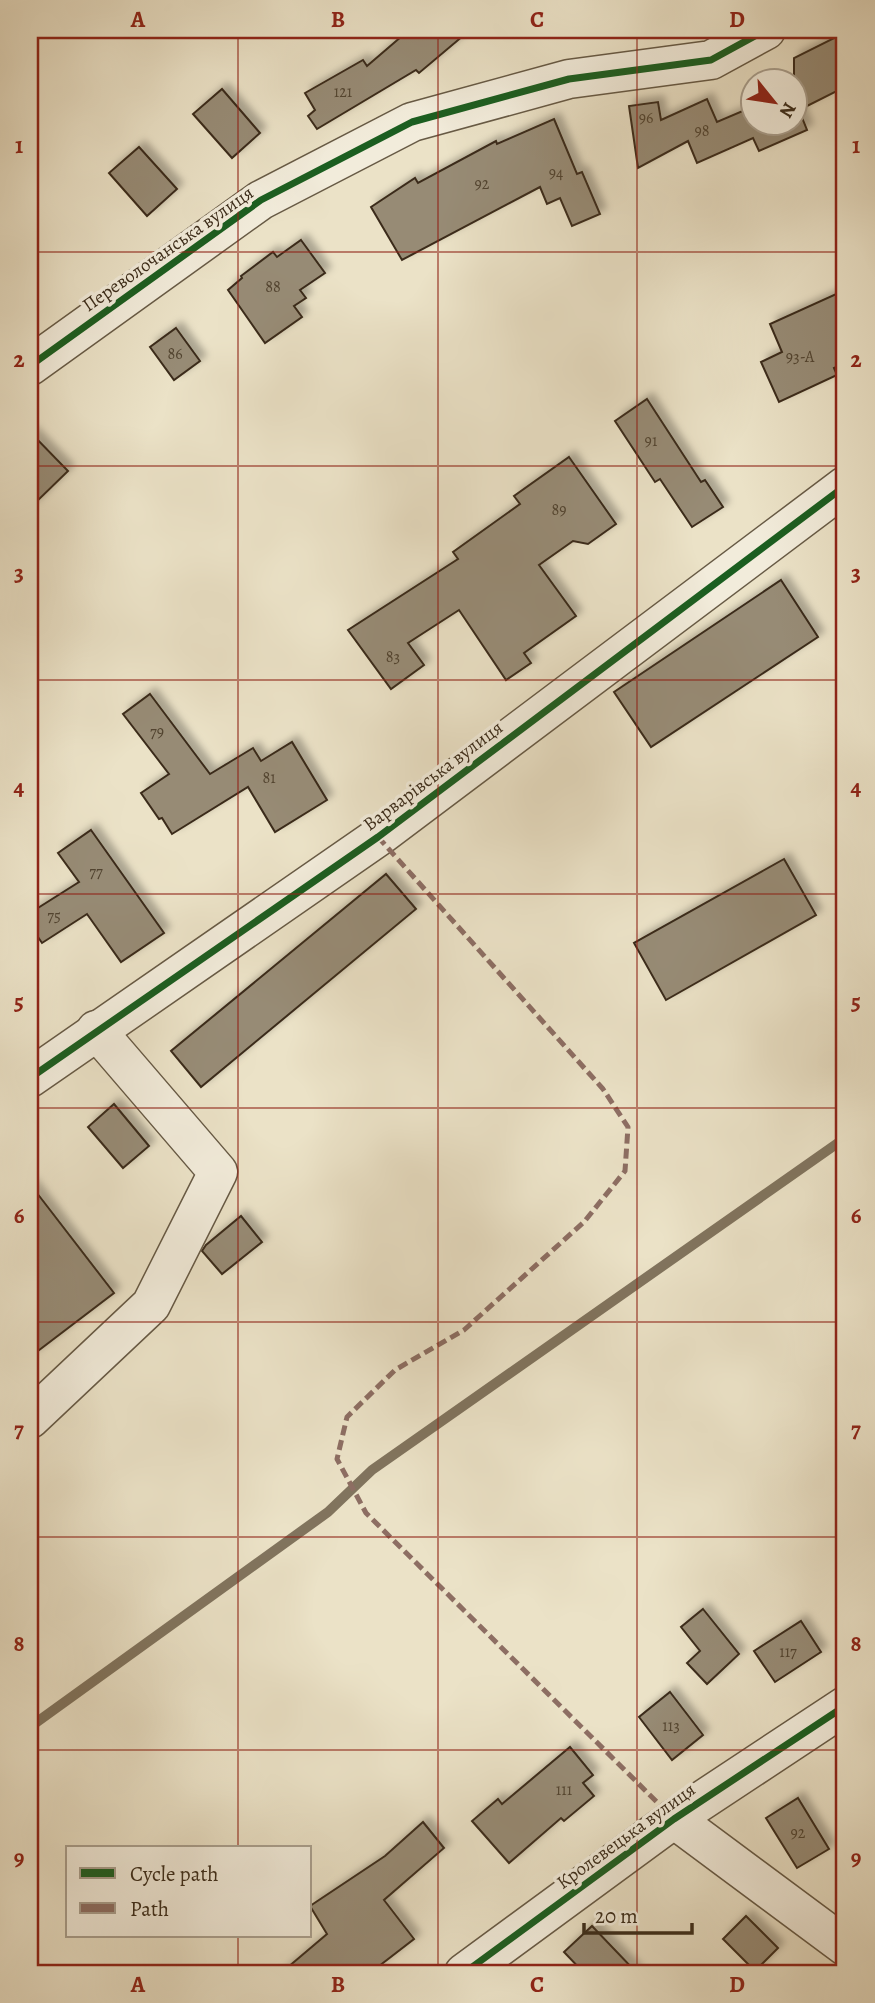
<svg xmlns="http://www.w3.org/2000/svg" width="875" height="2003" font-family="Alegreya,serif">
	<defs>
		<filter id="shadow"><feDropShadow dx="6" dy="-6" stdDeviation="3.5" flood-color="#0004"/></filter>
	</defs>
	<rect width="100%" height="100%" fill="#ebe2c7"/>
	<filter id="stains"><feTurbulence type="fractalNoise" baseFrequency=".00286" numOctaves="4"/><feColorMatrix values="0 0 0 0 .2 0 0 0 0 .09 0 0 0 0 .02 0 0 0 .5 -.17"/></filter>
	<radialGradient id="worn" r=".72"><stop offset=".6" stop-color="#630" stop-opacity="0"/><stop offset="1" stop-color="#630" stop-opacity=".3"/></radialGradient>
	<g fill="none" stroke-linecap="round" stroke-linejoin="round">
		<polyline stroke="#81745e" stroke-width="10" points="30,1727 328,1512 372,1470 845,1138"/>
	</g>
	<g fill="#978b74" stroke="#3b2c1a" stroke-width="2" filter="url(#shadow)">
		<polygon points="409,30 470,30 419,73 416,70 317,129 308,116 315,110 305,93 363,60 367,66"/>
		<polygon points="836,37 845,55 845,87 799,110 807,130 759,151 753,138 697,163 688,141 638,168 629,106 658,102 661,120 707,99 717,122 752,107 752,122 794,122 794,58"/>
		<polygon points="222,89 260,133 232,158 193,114"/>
		<polygon points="554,119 577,174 582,172 600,214 572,226 560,198 547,204 540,187 402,260 371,207 415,178 418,183 496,141 497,144"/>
		<polygon points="139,147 177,189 147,216 109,173"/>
		<polygon points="301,240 325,273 300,290 306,298 294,306 302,317 265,343 228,290 242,278 241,276 273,252 277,257"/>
		<polygon points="845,290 845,363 834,368 837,375 779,402 761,362 782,352 770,324"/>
		<polygon points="176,328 200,361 174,380 150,347"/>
		<polygon points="647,399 701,482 705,480 723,507 692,527 660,479 655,482 615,421"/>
		<polygon points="30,432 68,471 30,508"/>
		<polygon points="569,457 616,524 588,544 573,541 539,565 576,616 524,653 531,663 506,680 459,610 408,643 424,665 391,689 348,630 458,559 453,552 520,504 514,496"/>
		<polygon points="781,580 818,637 651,747 614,692"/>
		<polygon points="150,694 210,774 253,748 261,761 292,742 327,800 275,832 248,787 172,834 162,818 159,819 141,793 169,774 123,714"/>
		<polygon points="91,830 164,933 121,962 87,914 42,943 30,925 30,913 79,882 58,853"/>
		<polygon points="784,859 816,915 666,1000 634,943"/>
		<polygon points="386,874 416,909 201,1087 171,1051"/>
		<polygon points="114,1104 149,1146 123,1168 88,1127"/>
		<polygon points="30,1184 114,1293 30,1357"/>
		<polygon points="241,1216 262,1242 222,1274 202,1251 206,1245"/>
		<polygon points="703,1609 739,1654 707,1684 687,1663 700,1651 681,1627"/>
		<polygon points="801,1621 821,1652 775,1682 754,1651"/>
		<polygon points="670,1692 703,1735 672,1760 639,1717"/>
		<polygon points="570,1747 593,1775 583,1783 594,1796 564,1821 561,1818 509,1863 472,1821 498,1799 502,1804"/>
		<polygon points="798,1798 829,1849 797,1868 766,1818"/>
		<polygon points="423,1822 444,1848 384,1900 414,1939 370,1973 281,1973 327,1934 310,1906 385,1856"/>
		<polygon points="746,1916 778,1948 755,1971 723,1939"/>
		<polygon points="592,1926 637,1973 584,1973 564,1952"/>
	</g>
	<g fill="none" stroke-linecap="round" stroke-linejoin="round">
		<g stroke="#675a45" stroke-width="41">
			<g id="minor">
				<polyline points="30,366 261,200 412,122 569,79 711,60 766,30"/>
				<polyline points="30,1078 378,837 845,486"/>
				<polyline points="30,1419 151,1305 218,1172 96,1030"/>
				<polyline points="674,1819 845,1946"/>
				<polyline points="464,1973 674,1819 845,1706"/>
			</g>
		</g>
		<use href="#minor" stroke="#f2ecdb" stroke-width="38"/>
		<polyline stroke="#8d6e63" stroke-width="5" stroke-dasharray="10 5" stroke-linecap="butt" points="378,837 603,1089 628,1127 625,1171 584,1222 464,1330 395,1370 347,1417 337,1459 366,1513 674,1819"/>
		<g stroke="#f2ecdb" stroke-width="11">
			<g id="cycleway">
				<polyline points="30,366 261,200 412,122 569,79 711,60 766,30"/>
				<polyline points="30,1078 378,837 845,486"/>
				<polyline points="464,1973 674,1819 845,1706"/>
			</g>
		</g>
		<use href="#cycleway" stroke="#1b5e20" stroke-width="7"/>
	</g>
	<path fill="none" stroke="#8f2418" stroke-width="2" stroke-opacity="0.55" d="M238,30V1847M438,30V1973M637,30V1973M30,252H845M30,466H845M30,680H845M30,894H845M30,1108H845M30,1322H845M30,1537H845M30,1750H845M238,1935V1973"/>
	<g text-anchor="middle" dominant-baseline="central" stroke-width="7" stroke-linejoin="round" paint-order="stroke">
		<g font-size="16" fill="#524430">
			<text x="343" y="92">121</text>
			<text x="646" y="118">96</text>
			<text x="702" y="131">98</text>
			<text x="556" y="173">94</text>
			<text x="482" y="184">92</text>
			<text x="273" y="287">88</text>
			<text x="175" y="354">86</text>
			<text x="800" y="357">93-А</text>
			<text x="651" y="441">91</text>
			<text x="559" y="510">89</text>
			<text x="393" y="657">83</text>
			<text x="157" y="732">79</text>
			<text x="269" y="778">81</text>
			<text x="96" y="872">77</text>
			<text x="54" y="916">75</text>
			<text x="788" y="1652">117</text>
			<text x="671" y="1726">113</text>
			<text x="564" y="1790">111</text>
			<text x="798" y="1833">92</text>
		</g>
		<g font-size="19" fill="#3b2c1a" stroke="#f2ecdb">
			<text transform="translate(168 249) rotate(-35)">Переволочанська вулиця</text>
			<text transform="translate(433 776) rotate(-37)">Варварівська вулиця</text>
			<text transform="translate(626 1836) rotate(-36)">Кролевецька вулиця</text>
		</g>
	</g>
	<rect width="875" height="2003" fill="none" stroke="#ebe2c7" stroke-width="77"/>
	<rect x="66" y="1846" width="245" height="91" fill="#f2ecdb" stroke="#a99f8e" stroke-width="2"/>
	<rect x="80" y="1868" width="35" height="10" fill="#1b5e20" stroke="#a99f8e" stroke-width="2"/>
	<text x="130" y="1881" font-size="21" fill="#3b2c1a">Cycle path</text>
	<rect x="80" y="1903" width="35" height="10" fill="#8d6e63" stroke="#a99f8e" stroke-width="2"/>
	<text x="130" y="1916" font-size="21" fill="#3b2c1a">Path</text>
	<g transform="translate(774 102) rotate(120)"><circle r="33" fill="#f2ecdb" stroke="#a99f8e" stroke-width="2"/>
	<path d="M0-5L12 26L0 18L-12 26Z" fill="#8f2418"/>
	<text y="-10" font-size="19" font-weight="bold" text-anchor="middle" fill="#3b2c1a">N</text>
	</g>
	<path d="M584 1923v10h108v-10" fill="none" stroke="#3b2c1a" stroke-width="3.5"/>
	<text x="595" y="1923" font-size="21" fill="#3b2c1a" stroke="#f2ecdb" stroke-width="5" paint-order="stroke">20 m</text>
	<rect x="38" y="38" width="798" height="1927" fill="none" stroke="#8f2418" stroke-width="2.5"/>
	<g font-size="23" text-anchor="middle" font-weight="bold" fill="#8f2418">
		<text x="138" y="27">A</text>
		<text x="338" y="27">B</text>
		<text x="537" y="27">C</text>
		<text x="737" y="27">D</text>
		<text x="19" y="153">1</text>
		<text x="856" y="153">1</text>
		<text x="19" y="367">2</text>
		<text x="856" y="367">2</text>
		<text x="19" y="581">3</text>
		<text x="856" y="581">3</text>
		<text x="19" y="795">4</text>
		<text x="856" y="795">4</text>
		<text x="19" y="1009">5</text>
		<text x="856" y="1009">5</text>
		<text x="19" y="1223">6</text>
		<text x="856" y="1223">6</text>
		<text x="19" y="1437">7</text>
		<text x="856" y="1437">7</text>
		<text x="19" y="1651">8</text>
		<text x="856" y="1651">8</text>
		<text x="19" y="1865">9</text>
		<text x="856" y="1865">9</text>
		<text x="138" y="1992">A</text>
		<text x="338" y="1992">B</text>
		<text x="537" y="1992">C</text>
		<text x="737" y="1992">D</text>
	</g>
	<rect width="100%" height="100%" filter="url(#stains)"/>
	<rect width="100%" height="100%" fill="url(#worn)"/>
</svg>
